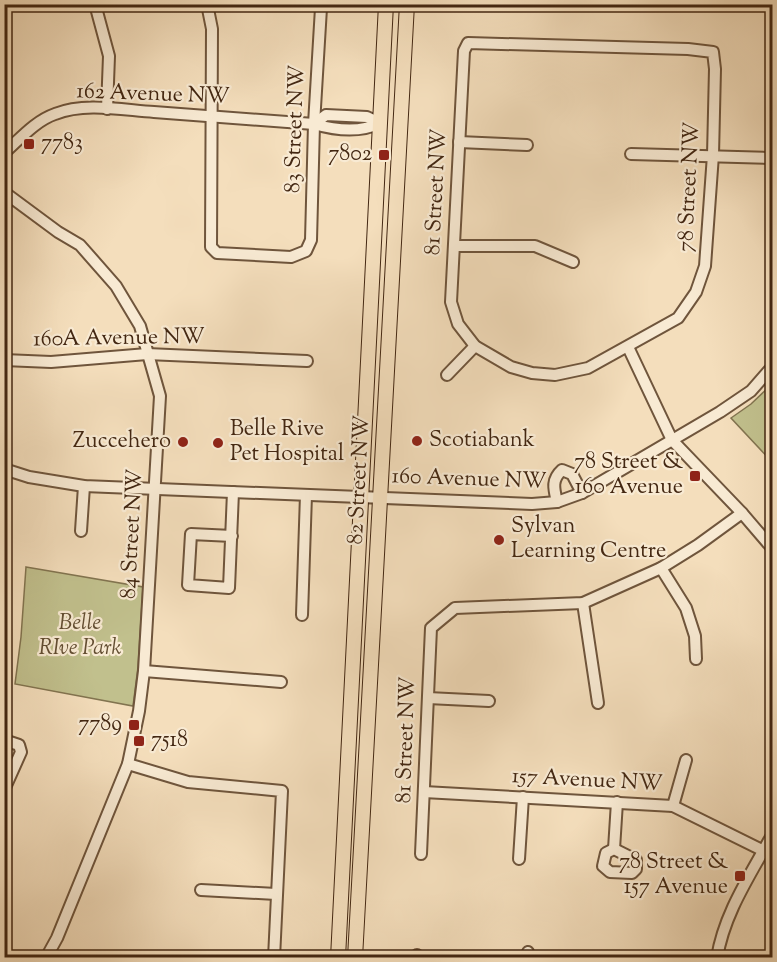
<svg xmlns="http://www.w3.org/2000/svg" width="777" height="962" font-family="'Sorts Mill Goudy',serif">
	<rect width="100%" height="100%" fill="#f4debc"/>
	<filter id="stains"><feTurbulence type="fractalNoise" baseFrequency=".00333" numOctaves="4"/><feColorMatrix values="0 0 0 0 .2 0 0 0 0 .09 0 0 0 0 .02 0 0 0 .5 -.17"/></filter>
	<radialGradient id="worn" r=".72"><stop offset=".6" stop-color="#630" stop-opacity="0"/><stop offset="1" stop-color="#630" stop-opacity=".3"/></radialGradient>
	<g fill="#c1c08d" stroke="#827450" stroke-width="1.5">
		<polygon points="772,384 772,462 731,418 751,404"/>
		<polygon points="26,567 143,587 138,667 133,706 15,684 21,637"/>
	</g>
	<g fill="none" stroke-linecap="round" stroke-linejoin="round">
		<g stroke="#6f553c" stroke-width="14">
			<g id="minor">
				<polyline points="95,4 109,56 107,109"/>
				<polyline points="207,4 212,29 211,247 217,253 291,257 306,251 311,240 314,124 321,8"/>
				<polygon points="468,43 688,49 713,52 715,69 713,155 705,266 696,292 678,318 588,368 555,375 532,373 511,367 475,346 458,324 451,302 464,51"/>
				<polyline points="314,124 326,115 367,117 380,123"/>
				<polyline points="459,142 527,145"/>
				<path d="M4,153C20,139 35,121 55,114C85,102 123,110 154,112C208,116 261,120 314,124C335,130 360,133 380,123"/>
				<polyline points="631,154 772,158"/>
				<polyline points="4,192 58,232 80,245 116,286 140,326 160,396 144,671 139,711 128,764 57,938 46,958"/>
				<polyline points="454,246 535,246 573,262"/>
				<polyline points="628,347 672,440 742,513 772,548"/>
				<polyline points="4,360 51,362 147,354 307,361"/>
				<polyline points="447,375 475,346"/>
				<polyline points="4,469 29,477 84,486 532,504 557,502 582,493 720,412 751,391 772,367"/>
				<path d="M557,502C554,489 551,480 562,470L572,474L582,493"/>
				<polyline points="81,531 84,486"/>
				<polyline points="232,536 191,534 188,585 229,588 233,492"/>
				<polyline points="661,568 686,608 695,636 696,659"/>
				<polyline points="583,603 598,703"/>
				<polyline points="302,615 306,495"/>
				<polyline points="144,671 281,682"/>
				<polyline points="428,698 489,701"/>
				<polyline points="4,740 19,745 21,752 4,790"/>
				<polyline points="128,764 188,782 282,791 274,958"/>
				<polyline points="424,792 673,806 772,855"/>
				<polyline points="673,806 686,760"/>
				<polygon points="614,849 636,860 636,869 632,873 610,872 603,866 606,853"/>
				<polyline points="614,849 617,802"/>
				<polyline points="421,854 431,628 455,608 583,603 661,568 698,545 742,513"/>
				<polyline points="519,859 523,797"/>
				<polyline points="201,890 276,894"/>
				<polyline points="528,952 529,958"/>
				<polyline points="417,955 420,958"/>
				<path d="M717,958C724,913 751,874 772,835"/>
			</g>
		</g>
		<g stroke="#432712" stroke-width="16">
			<g id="major">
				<polyline points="338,958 386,4"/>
				<polyline points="355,958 407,4"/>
			</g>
		</g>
		<use href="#minor" stroke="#f8ead3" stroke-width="10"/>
		<use href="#major" stroke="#f4debc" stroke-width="14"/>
	</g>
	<g fill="#8f2418" stroke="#f8ead3" stroke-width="2">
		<rect x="23" y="138" width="12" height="12" rx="3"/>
		<rect x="378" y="149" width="12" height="12" rx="3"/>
		<circle cx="417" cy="441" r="6"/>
		<circle cx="183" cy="442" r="6"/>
		<circle cx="218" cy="443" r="6"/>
		<rect x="689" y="470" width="12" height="12" rx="3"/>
		<circle cx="499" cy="540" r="6"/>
		<rect x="128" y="719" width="12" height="12" rx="3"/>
		<rect x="133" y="735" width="12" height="12" rx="3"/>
		<rect x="734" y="870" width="12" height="12" rx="3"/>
	</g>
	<g text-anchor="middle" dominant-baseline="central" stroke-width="4.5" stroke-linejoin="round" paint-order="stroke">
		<g font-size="22" fill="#432712" stroke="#f8ead3">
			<text transform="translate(153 95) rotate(2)">162 Avenue NW</text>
			<text transform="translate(296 129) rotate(-88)">83 Street NW</text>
			<text transform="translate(690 187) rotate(-87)">78 Street NW</text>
			<text transform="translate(437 192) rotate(-87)">81 Street NW</text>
			<text transform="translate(119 339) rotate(-1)">160A Avenue NW</text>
			<text transform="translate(360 480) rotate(-87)">82 Street NW</text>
			<text transform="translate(469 480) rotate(2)">160 Avenue NW</text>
			<text transform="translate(133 534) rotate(-87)">84 Street NW</text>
			<text transform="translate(407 740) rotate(-88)">81 Street NW</text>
			<text transform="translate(587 781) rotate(3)">157 Avenue NW</text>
		</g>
		<g font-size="22" fill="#432712" stroke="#f8ead3" text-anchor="start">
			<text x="41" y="144">7783</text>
			<text x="372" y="155" text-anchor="end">7802</text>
			<text x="230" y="430">Belle Rive<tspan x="230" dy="25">Pet Hospital</tspan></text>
			<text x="429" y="441">Scotiabank</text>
			<text x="171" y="442" text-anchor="end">Zuccehero</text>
			<text x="683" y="463" text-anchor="end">78 Street &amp;<tspan x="683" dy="25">160 Avenue</tspan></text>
			<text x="511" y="527">Sylvan<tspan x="511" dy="25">Learning Centre</tspan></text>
			<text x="122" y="725" text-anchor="end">7789</text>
			<text x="151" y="741">7518</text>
			<text x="728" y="863" text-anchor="end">78 Street &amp;<tspan x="728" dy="25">157 Avenue</tspan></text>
		</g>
		<g font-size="22" font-style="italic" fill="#624d31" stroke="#f8ead3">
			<text x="80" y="624">Belle<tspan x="80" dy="25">RIve Park</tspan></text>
		</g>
	</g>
	<rect width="777" height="962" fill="none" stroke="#f4debc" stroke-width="24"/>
	<rect x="6" y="6" width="765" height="950" fill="none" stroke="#432712" stroke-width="3"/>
	<rect x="12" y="12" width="753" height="938" fill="none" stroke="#432712" stroke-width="1.5"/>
	<rect width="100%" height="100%" filter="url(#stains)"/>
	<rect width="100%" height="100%" fill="url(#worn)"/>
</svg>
